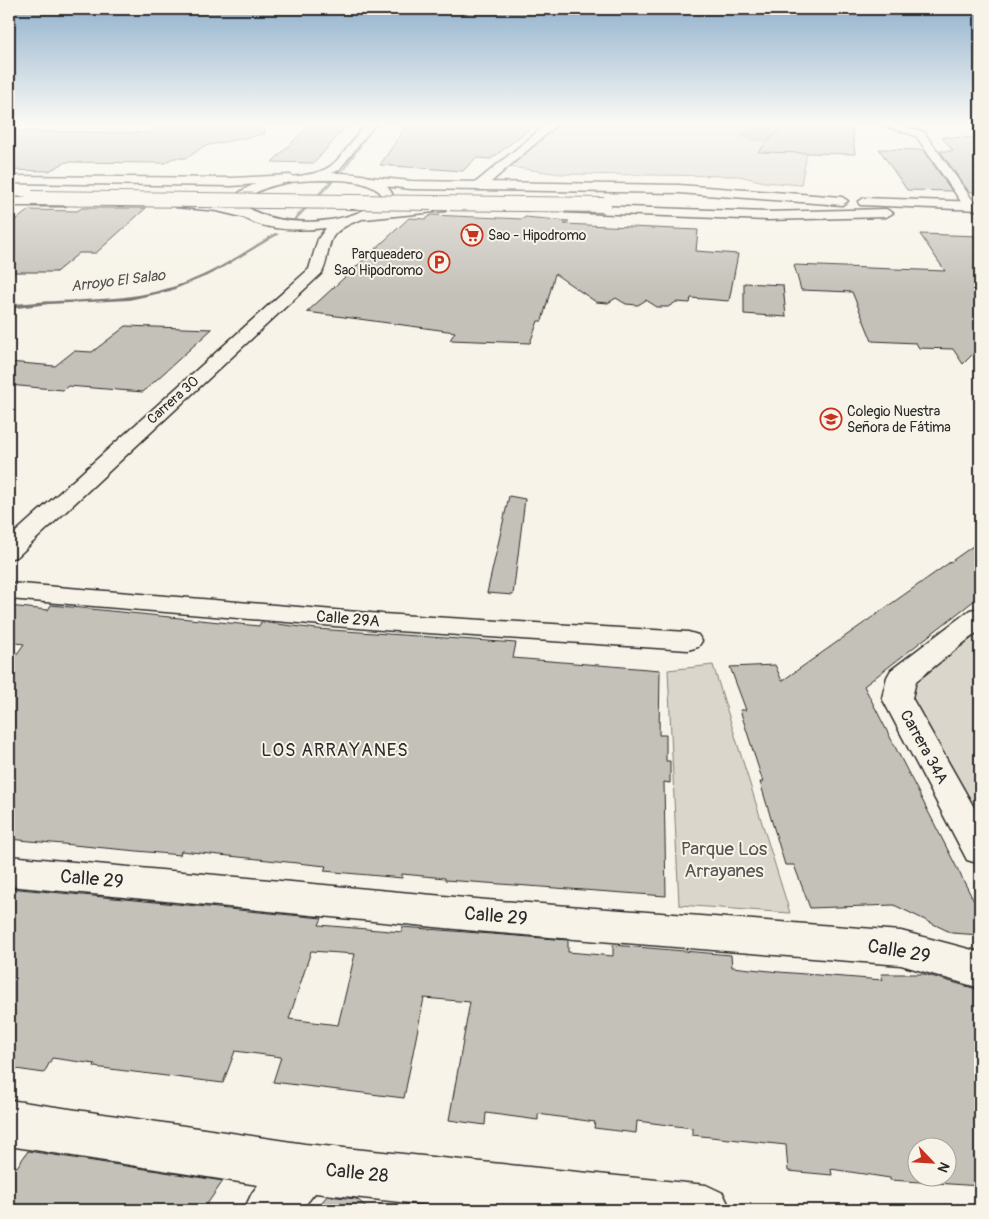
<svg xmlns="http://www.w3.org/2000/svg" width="989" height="1219" font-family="Pangolin,sans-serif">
	<rect width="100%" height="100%" fill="#f7f3e8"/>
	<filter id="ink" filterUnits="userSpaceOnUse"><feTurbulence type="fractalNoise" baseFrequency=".02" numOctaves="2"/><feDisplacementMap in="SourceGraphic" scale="10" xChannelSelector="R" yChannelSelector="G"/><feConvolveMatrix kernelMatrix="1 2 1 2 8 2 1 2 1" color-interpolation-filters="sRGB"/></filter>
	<g filter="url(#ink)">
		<g fill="#dad6cc" stroke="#82807c">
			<polygon points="562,123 812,123 801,185 764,182 739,176 561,174 509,167"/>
			<polygon points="980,633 980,835 908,700 911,680"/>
			<polygon points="713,665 790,913 679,905 668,670"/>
		</g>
		<path fill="#afaca4" stroke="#7a7874" d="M758,129L786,131C771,141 758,145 741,135L744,131Z"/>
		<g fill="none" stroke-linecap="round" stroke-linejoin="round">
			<g fill="#7a7874" fill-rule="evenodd">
				<polygon points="359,144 362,145 343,172 341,172"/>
				<polygon points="333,178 336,179 296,220 294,220 294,218"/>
				<path d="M275,233L279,234L212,274L170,291L129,300L49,304L9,309V305C55,298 103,303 149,293C196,284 236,258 275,233Z"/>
			</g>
		</g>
		<g fill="#c4c1b9" stroke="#2b2b2b" fill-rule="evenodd">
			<polygon points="163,123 264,123 265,134 204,146 187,158 173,158 165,163 66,162 49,171 9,170 9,131 148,133"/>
			<polygon points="312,123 349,123 314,163 272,162"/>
			<polygon points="403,123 537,123 491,159 476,158 463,171 380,165 403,131"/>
			<polygon points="785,124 852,128 855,154 758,152"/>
			<polygon points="942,137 980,138 980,192 969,192 940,151 953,151"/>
			<polygon points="879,149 923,150 952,191 907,190"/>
			<polygon points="82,208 146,208 96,253 79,253 56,272 9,272 9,225 29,210 77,211"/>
			<polygon points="431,215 523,219 525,217 569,221 564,224 698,230 696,251 738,254 729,301 691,298 690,303 676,302 668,307 657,307 646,300 638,305 626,304 616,298 608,303 596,302 555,274 542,321 538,321 530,343 450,340 455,332 307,312 409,218 426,219"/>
			<polygon points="920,234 980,236 980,347 963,364 953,349 919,348 916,343 872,341 852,292 801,290 794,265 945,271"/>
			<polygon points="744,283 783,285 786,317 744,314"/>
			<polygon points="126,326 212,329 143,392 68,386 63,390 9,385 9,362 55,366 74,351 92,352"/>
			<polygon points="509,496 525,499 513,595 487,593"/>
			<polygon points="980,541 980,596 864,686 980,913 980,935 952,933 894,905 810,908 794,865 785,865 760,782 763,782 740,710 746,710 730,667 775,665 782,681"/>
			<polygon points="51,605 259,626 261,622 317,629 516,643 513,658 660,670 659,735 666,735 666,761 670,761 670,783 664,782 666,896 445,880 445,878 402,874 402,878 324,871 326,866 181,851 180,855 9,839 9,665 24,644 9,642 9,606 48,610"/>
			<path d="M9,888L322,918L319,925L402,932V927L568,940V952L613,956V945L731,955L732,967L779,972L883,980L881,974H924L980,990V1186L890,1180V1178L831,1169L832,1175L788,1171L786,1145L692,1135V1128L637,1121L636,1133L594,1128L595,1122L538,1114V1120L486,1113L485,1125L449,1120L470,1002L424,998L404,1098L273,1082L281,1057L235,1051L223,1083L94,1067L95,1064L52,1058L44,1073L9,1068ZM311,951L355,954L338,1025L289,1019ZM916,1146H946V1176H916Z"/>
			<polygon points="28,1151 223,1181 203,1210 9,1210 9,1162 17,1167"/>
			<polygon points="327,1196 357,1199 370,1210 315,1210"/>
		</g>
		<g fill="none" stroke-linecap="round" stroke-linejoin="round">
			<g stroke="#2b2b2b" stroke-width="3">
				<g id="minor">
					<path d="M366,123H376L339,170L332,173C354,173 388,174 394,199C379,220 352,217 335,234C326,244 329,263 321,274L18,556L9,559V538L309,269L318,239L326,228C299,231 252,232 234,208L235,196C265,170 310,183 332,165C345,154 355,136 366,123ZM340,180C355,181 368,183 380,192L382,198C353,226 278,230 246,206L245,200C270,179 309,180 340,180Z"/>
					<polygon points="548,123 559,123 483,189 475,189 473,186 475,183"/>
					<polygon points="876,123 892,123 924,132 977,206 976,209 966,209 916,136"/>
					<polygon points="9,583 382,614 688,632 698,635 702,641 698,647 688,650 382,630 9,599"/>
					<polygon points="980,608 980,630 916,681 912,698 980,818 980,864 967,860 882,698 887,677 891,670 970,610"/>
					<polygon points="9,856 487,900 901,931 980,952 980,988 901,965 487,932 9,886"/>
					<polygon points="9,1100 305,1144 706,1185 723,1193 731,1210 476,1210 315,1193 301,1210 244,1210 252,1193 258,1185 9,1146"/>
				</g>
			</g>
			<g stroke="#2b2b2b" stroke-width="3">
				<g id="highway">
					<polygon points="290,175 294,177 294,181 232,186 9,183 9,176 232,178"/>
					<polygon points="370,177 411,181 679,185 842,197 848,201 842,205 679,193 411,189 366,184 364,181"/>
					<polygon points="9,198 65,198 71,202 65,206 9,206"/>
					<polygon points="864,198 980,202 980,210 860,205 858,202"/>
					<polygon points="180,200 217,203 251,211 253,214 246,218 217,211 176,207 174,204"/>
					<path d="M440,204L446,208L445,211L365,219L358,215C366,206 426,205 440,204Z"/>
					<polygon points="570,205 767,212 886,209 893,213 886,217 767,220 565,212 564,209"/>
				</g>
			</g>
			<use href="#minor" fill="#f7f3e8" fill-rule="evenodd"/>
			<use href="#highway" fill="#f7f3e8" fill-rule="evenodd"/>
			<g stroke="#2b2b2b" stroke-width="16" stroke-linecap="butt">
				<polyline id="highway-bridge" points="32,198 604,205"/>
			</g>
			<use href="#highway-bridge" stroke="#f7f3e8" stroke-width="14"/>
		</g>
	</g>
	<linearGradient id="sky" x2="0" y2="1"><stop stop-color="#91b1cd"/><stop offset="0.42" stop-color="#fbfaf5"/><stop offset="1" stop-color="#fbfaf5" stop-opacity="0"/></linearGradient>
	<rect width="989" height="294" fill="url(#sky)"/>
	<defs>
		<g id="supermarket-ring" transform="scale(1.125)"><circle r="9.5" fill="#f7f3e8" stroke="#c8321e" stroke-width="1.5"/><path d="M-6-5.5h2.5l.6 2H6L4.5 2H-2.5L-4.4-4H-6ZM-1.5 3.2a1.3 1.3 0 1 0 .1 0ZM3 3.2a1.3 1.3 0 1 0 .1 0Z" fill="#c8321e"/></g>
		<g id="parking-ring" transform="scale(1.125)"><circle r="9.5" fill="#f7f3e8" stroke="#c8321e" stroke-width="1.5"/><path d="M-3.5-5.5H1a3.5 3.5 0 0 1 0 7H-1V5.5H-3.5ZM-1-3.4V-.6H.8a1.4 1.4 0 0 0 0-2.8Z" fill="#c8321e"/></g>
		<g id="school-ring" transform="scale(1.125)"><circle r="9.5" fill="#f7f3e8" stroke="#c8321e" stroke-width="1.5"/><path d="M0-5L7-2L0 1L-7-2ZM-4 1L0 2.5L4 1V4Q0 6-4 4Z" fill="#c8321e"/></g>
	</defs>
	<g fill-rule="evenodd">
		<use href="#supermarket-ring" x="472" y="235"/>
		<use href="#parking-ring" x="439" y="262"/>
		<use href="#school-ring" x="831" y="419"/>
	</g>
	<g text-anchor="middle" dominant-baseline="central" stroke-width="4" stroke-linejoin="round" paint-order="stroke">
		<g font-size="14" fill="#2b2b2b" stroke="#f7f3e8" text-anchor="start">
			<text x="488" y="235">Sao - Hipodromo</text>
			<text x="423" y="254" text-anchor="end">Parqueadero<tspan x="423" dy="16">Sao Hipodromo</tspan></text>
			<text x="847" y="411">Colegio Nuestra<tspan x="847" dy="16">Señora de Fátima</tspan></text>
		</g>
		<g font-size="14" fill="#2b2b2b" stroke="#f7f3e8">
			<text transform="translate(173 400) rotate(-42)">Carrera 30</text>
		</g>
		<g font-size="15" font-style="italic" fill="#53524f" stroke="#f7f3e8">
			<text transform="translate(118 281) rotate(-7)">Arroyo El Salao</text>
		</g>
		<g font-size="16" fill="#2b2b2b" stroke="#f7f3e8">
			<text transform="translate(348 619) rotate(5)">Calle 29A</text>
			<text transform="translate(924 747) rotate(61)">Carrera 34A</text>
		</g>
		<g font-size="18" letter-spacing="1" fill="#2b2b2b" stroke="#f7f3e8">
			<text x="335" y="750">LOS ARRAYANES</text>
		</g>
		<g font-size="19" fill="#575653" stroke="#f7f3e8">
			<text x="724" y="849">Parque Los<tspan x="724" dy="22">Arrayanes</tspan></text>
		</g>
		<g font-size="19" fill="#2b2b2b" stroke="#f7f3e8">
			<text transform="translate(92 879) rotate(5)">Calle 29</text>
			<text transform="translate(496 916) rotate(5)">Calle 29</text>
			<text transform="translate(899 951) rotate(10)">Calle 29</text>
			<text transform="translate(357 1173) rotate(6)">Calle 28</text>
		</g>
	</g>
	<rect width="989" height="1219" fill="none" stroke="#f7f3e8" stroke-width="30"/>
	<rect x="15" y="15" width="959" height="1189" fill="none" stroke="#2b2b2b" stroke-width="2" filter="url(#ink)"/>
	<g transform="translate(932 1162) rotate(115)"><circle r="24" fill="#f7f3e8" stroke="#a5a39c"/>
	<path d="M0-4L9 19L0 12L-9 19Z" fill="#c8321e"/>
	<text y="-8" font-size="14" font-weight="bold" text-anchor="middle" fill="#2b2b2b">N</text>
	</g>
</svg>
